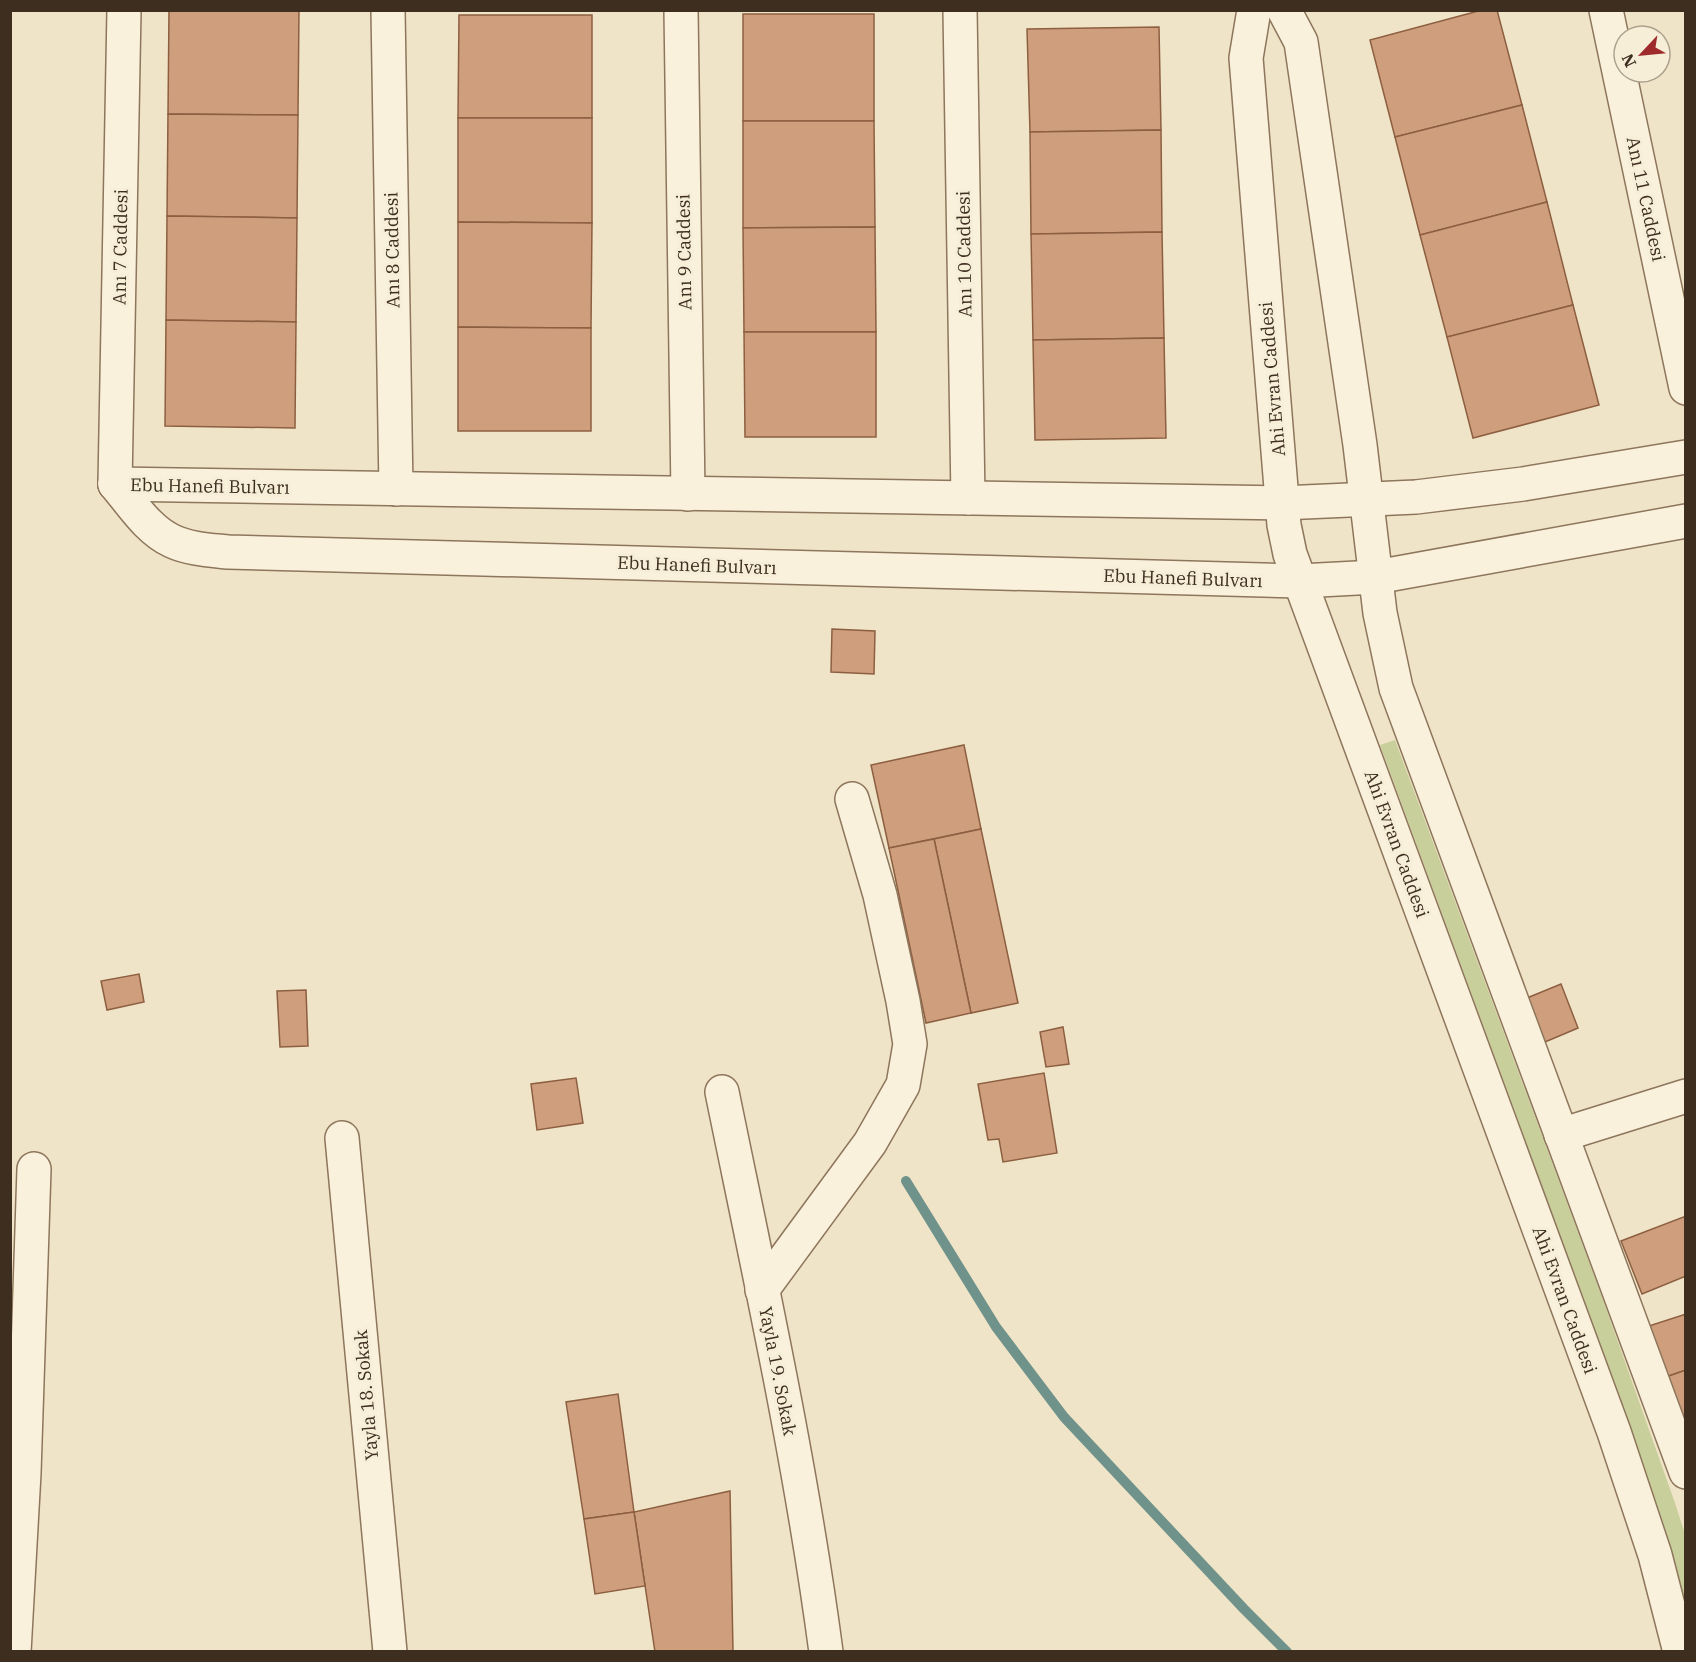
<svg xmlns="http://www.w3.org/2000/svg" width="1696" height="1662" font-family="'IBM Plex Serif',serif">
	<rect width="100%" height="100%" fill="#f0e4c8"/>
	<polygon fill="#c9cf9b" points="1395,740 1601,1294 1675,1503 1685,1534 1685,1602 1666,1533 1585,1303 1380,745"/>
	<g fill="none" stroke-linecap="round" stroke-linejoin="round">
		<polyline stroke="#6f938a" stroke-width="10" points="906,1181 996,1327 1064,1417 1244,1609 1287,1652"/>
	</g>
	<g fill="#cf9f7d" stroke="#8d5f41" stroke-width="1.5">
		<polygon points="169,10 299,10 298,115 168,114"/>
		<polygon points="1482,10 1497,10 1522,105 1395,137 1370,40"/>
		<rect x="743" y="14" width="131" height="107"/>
		<polygon points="459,15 592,15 592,118 458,118"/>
		<polygon points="1159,27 1161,130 1030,132 1027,29"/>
		<polygon points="1522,105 1547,202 1420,235 1395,137"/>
		<polygon points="168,114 298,115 297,218 167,216"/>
		<polygon points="458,118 592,118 592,223 458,222"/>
		<polygon points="743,121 874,121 875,227 743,228"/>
		<polygon points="1161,130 1162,232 1031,234 1030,132"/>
		<polygon points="1547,202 1573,305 1447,337 1420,235"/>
		<polygon points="167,216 297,218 296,322 166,320"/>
		<polygon points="458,222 592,223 591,328 458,327"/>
		<polygon points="875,227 876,332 744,332 743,228"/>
		<polygon points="1162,232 1164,338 1033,340 1031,234"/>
		<polygon points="1573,305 1599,405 1473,438 1447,337"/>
		<polygon points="166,320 296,322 295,428 165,426"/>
		<polygon points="458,327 591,328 591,431 458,431"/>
		<polygon points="744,332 876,332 876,437 745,437"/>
		<polygon points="1164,338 1166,438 1035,440 1033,340"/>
		<polygon points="832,629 875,631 874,674 831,672"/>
		<polygon points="964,745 981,829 889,848 871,765"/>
		<polygon points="981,829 1018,1003 971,1013 934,839"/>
		<polygon points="934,839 971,1013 926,1023 889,848"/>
		<polygon points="139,974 144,1002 107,1010 101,981"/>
		<polygon points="1561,984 1578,1028 1545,1042 1527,998"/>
		<polygon points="306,990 308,1046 280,1047 277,991"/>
		<polygon points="1063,1027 1069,1064 1046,1067 1040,1032"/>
		<polygon points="1044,1073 1057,1153 1003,1162 999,1139 988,1140 978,1084"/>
		<polygon points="576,1078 583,1123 537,1130 531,1084"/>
		<polygon points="1686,1216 1686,1276 1642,1294 1621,1241"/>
		<polygon points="1686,1314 1686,1370 1666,1377 1649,1326"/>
		<polygon points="1686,1370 1686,1436 1666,1377"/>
		<polygon points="618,1394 634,1512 584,1519 566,1402"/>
		<polygon points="730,1491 733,1652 655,1652 634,1512"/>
		<polygon points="634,1512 645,1586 595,1594 584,1519"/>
	</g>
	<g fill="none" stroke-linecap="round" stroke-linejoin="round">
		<g stroke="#8d765c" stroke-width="36">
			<g id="minor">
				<polyline points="388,10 396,489"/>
				<polyline points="681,10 688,494"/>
				<polyline points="960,10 968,498"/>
				<polyline points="1254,10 1246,58 1284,525 1290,554 1614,1432 1655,1555 1680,1652"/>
				<polyline points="1284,10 1301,42 1360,445 1380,613 1396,688 1686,1472"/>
				<polyline points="1606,10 1686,388"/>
				<path d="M115,484C132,504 148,530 172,541C189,549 209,550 228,552L1300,581L1376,577L1686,521"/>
				<polyline points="115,484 1282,503 1416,497 1523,484 1686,457"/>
				<polyline points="115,484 124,10"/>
				<path d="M722,1092C760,1278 801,1463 826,1652"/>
				<polyline points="1561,1135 1686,1096"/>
				<polyline points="342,1138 390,1652"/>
				<polyline points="762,1290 870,1143 903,1085 910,1044 903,1001 880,895 852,799"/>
				<polyline points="14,1652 24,1473 34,1169"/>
			</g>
		</g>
		<use href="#minor" stroke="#faf1dc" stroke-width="33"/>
	</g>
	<g text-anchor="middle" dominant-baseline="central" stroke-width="6" stroke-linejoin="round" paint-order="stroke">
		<g font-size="18" fill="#3d2e20" stroke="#f7eed8">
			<text transform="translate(1646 199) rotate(78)">Anı 11 Caddesi</text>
			<text transform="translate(120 247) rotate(-89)">Anı 7 Caddesi</text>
			<text transform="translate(392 250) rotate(-91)">Anı 8 Caddesi</text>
			<text transform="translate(684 252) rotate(-91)">Anı 9 Caddesi</text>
			<text transform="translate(964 254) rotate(-91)">Anı 10 Caddesi</text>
			<text transform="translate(1272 379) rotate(-95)">Ahi Evran Caddesi</text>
			<text transform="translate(210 486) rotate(1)">Ebu Hanefi Bulvarı</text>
			<text transform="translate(697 565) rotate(2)">Ebu Hanefi Bulvarı</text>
			<text transform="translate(1183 578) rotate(2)">Ebu Hanefi Bulvarı</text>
			<text transform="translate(1397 844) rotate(70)">Ahi Evran Caddesi</text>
			<text transform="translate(1565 1300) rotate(70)">Ahi Evran Caddesi</text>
			<text transform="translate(778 1371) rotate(79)">Yayla 19. Sokak</text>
			<text transform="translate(366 1395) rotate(-95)">Yayla 18. Sokak</text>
		</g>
	</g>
	<rect width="1696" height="1662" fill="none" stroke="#3d2e20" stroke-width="24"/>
	<g transform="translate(1642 54) rotate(244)"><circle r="28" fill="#f7eed8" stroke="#ada18e" stroke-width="1.5"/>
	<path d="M0-4.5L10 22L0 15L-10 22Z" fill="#9e2a2b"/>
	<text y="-9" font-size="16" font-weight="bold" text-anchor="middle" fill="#3d2e20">N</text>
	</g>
</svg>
